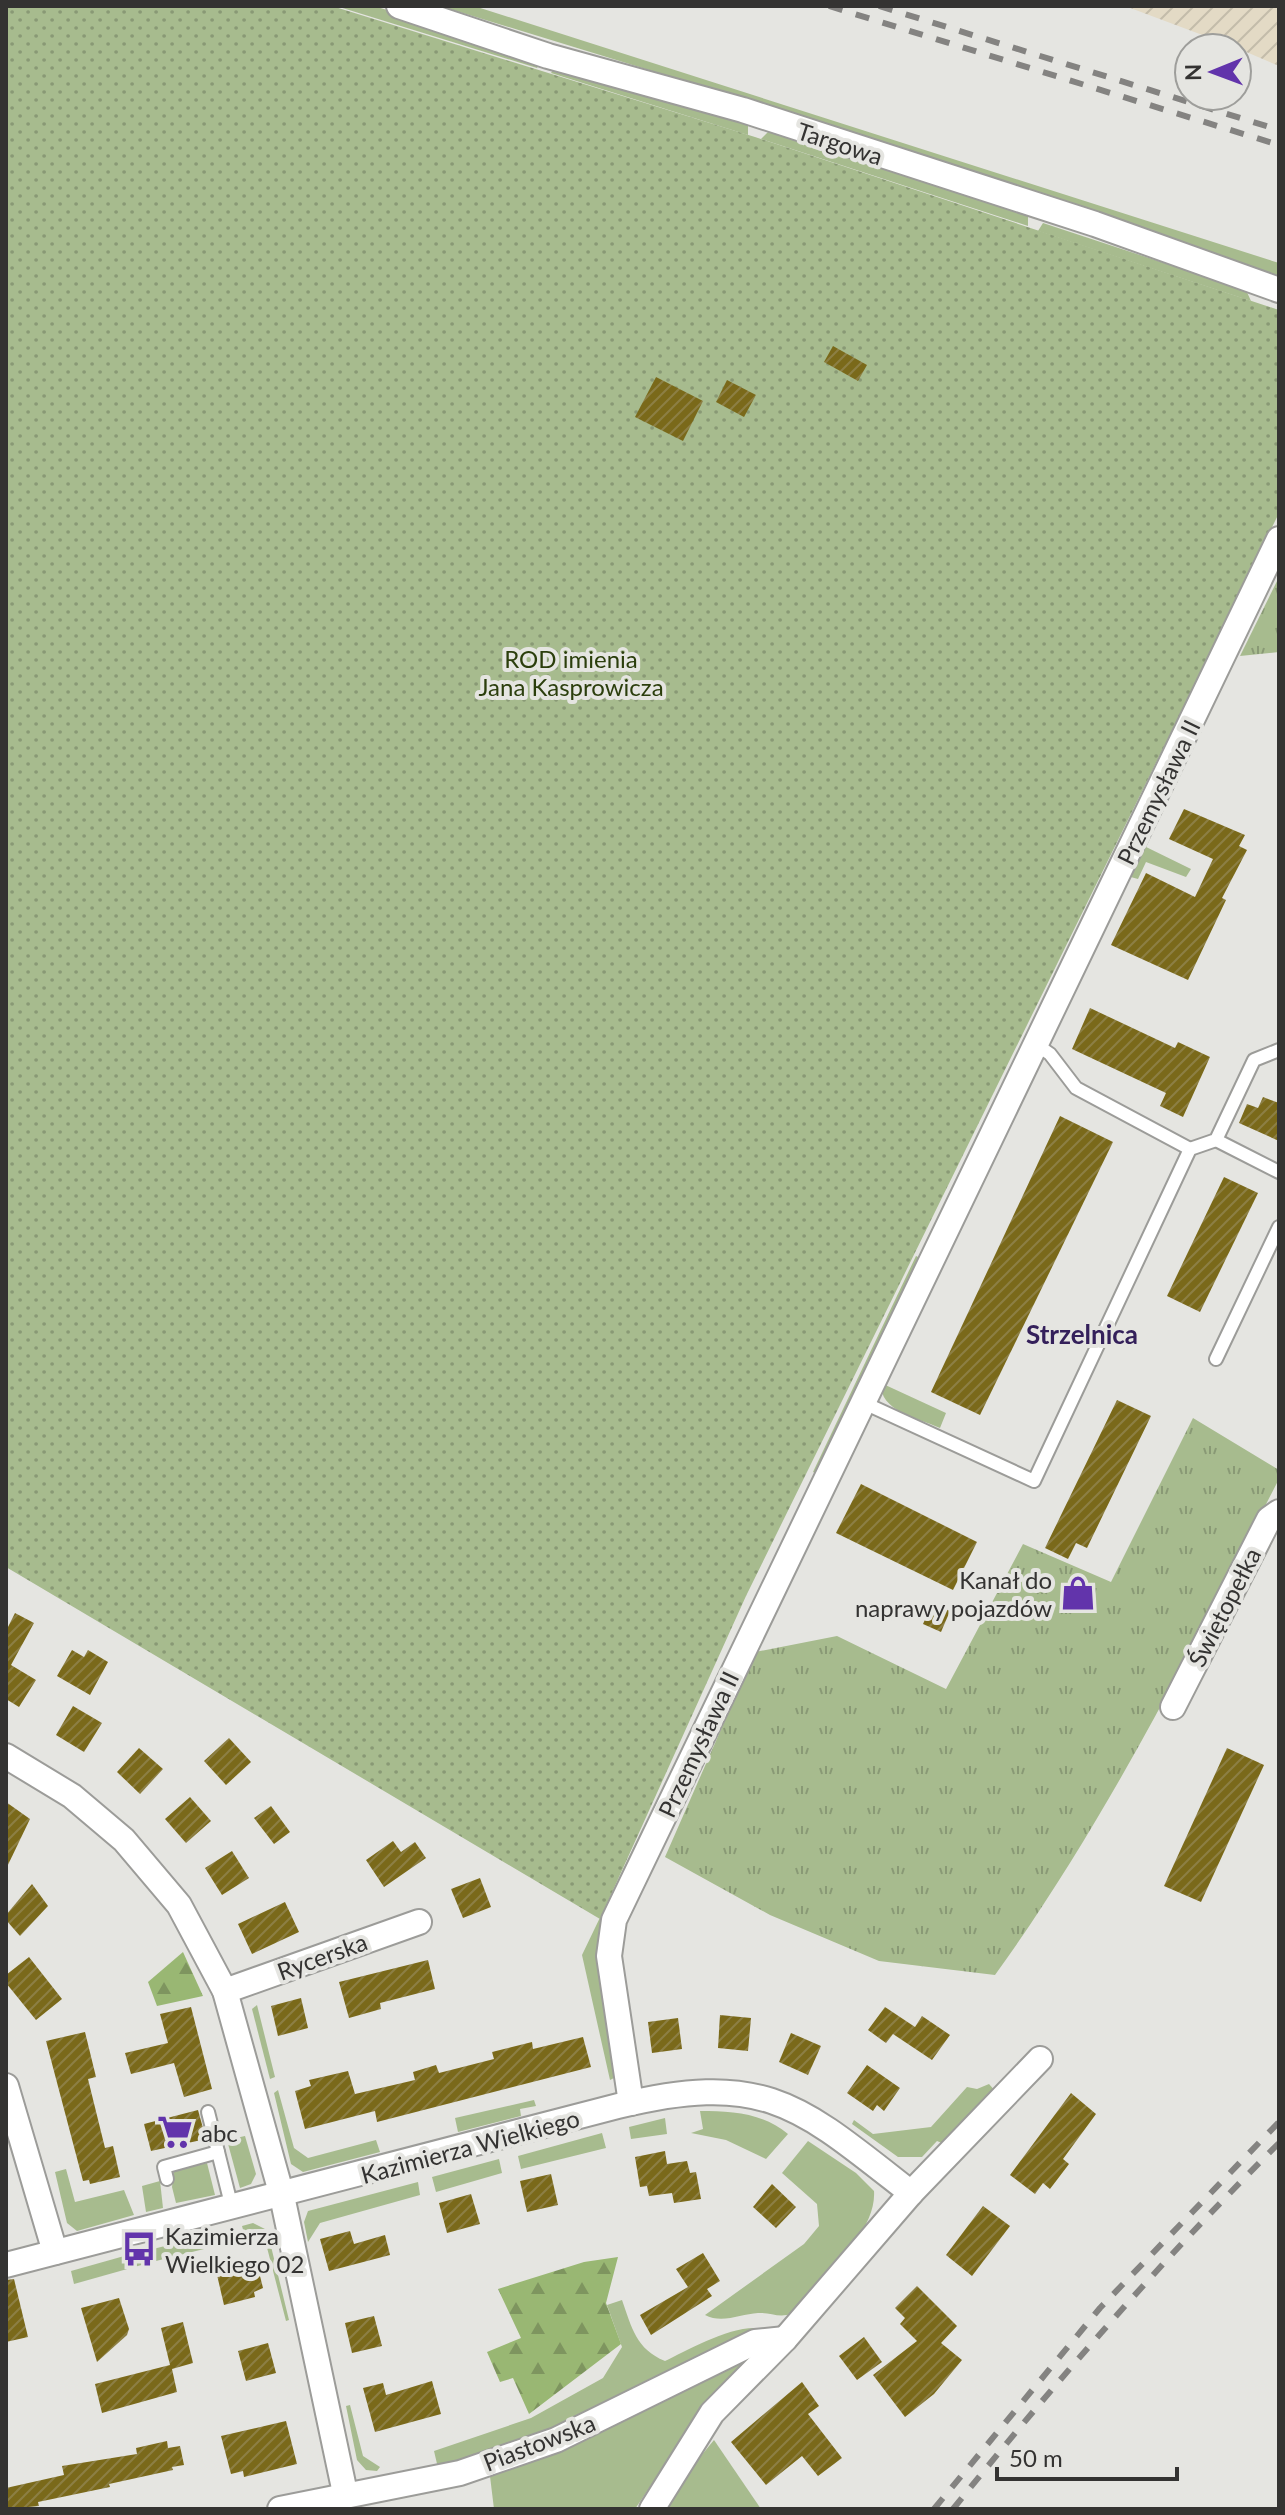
<svg xmlns="http://www.w3.org/2000/svg" width="1285" height="2515" font-family="Lato,sans-serif">
	<defs>
		<pattern id="industrial-furrows" width="10" height="10" patternUnits="userSpaceOnUse" patternTransform="scale(2)"><rect width="10" height="10" fill="#e3dac5"/><path d="M-1 1l2-2M0 10L10 0M9 11l2-2" fill="none" stroke="#c3bcaa"/></pattern>
		<pattern id="forest-firs" width="22" height="20" patternUnits="userSpaceOnUse" patternTransform="scale(2)"><rect width="22" height="20" fill="#99b773"/><path d="M5 1l3.5 6h-7zM16 11l3.5 6h-7z" fill="#7e955f"/></pattern>
		<pattern id="park-tufts" width="24" height="20" patternUnits="userSpaceOnUse" patternTransform="scale(2)"><rect width="24" height="20" fill="#a7bb8e"/><path d="M3 7l-1-3M5 7V3M7 7l1-3M15 17l-1-3M17 17v-4M19 17l1-3" fill="none" stroke="#899975"/></pattern>
		<pattern id="garden-dots" width="8" height="8" patternUnits="userSpaceOnUse" patternTransform="scale(2)"><rect width="8" height="8" fill="#a7bb8e"/><path d="M2 2h.1M6 6h.1" fill="none" stroke="#899975" stroke-width="1.8" stroke-linecap="round"/></pattern>
		<pattern id="building-hatch" width="6" height="6" patternUnits="userSpaceOnUse" patternTransform="scale(2)"><rect width="6" height="6" fill="#7a691a"/><path d="M-1 1l2-2M0 6l6-6M5 7l2-2" fill="none" stroke="#8c7f44"/></pattern>
	</defs>
	<rect width="100%" height="100%" fill="#e5e5e1"/>
	<polygon fill="url(#industrial-furrows)" points="1125,6 1279,6 1279,66 1237,48"/>
	<g fill="#a7bb8e">
		<polygon points="336,6 374,6 543,58 537,68"/>
		<polygon points="440,6 474,6 1279,263 1279,278 750,101"/>
		<polygon points="557,64 748,122 748,135 551,73"/>
		<polygon points="770,130 1028,215 1028,226 761,139"/>
		<polygon points="1043,223 1246,290 1251,301 1038,231"/>
		<polygon points="1142,845 1191,869 1186,877 1146,862 1138,879 1127,876"/>
		<polygon points="916,1256 922,1259 817,1474 813,1472"/>
		<path d="M881,1383L946,1413L940,1428C918,1418 879,1411 881,1383Z"/>
		<polygon points="643,1828 649,1830 606,1918 616,2077 610,2080 582,1955"/>
		<polygon points="257,2005 275,2077 270,2079 252,2009"/>
		<polygon points="989,2084 996,2092 944,2144 937,2141 922,2157 898,2157 852,2124 854,2120 873,2134 931,2127 967,2087 977,2089"/>
		<polygon points="278,2090 294,2148 308,2158 376,2140 380,2152 303,2172 291,2164 274,2093"/>
		<polygon points="534,2100 536,2106 520,2109 521,2116 458,2132 455,2118"/>
		<path d="M700,2111C732,2111 763,2113 788,2134L766,2159L726,2140L691,2133L703,2129Z"/>
		<polygon points="665,2118 667,2134 631,2139 629,2127"/>
		<polygon points="602,2133 606,2148 521,2169 518,2156"/>
		<polygon points="245,2136 256,2174 251,2184 240,2188 227,2140"/>
		<path d="M808,2141L856,2173L874,2191C877,2234 818,2283 791,2314C778,2318 770,2312 758,2313C741,2314 722,2324 705,2315L804,2244L819,2226L817,2204L782,2173Z"/>
		<polygon points="499,2159 502,2173 436,2192 432,2177"/>
		<polygon points="207,2163 215,2195 176,2203 172,2187 174,2171"/>
		<polygon points="66,2169 75,2202 124,2190 134,2215 77,2231 67,2223 55,2172"/>
		<polygon points="160,2181 163,2208 146,2212 142,2186"/>
		<polygon points="418,2182 420,2195 320,2223 308,2242 304,2222 308,2211"/>
		<polygon points="253,2223 267,2230 289,2320 286,2321 264,2236 246,2240 242,2226"/>
		<polygon points="201,2237 204,2249 156,2261 153,2249"/>
		<polygon points="142,2251 145,2264 74,2284 71,2271"/>
		<path d="M622,2300C632,2328 636,2349 665,2361C688,2350 744,2318 768,2331L546,2435L438,2468L434,2451L531,2418L603,2378L622,2347L607,2305Z"/>
		<polygon points="767,2344 704,2407 635,2509 494,2509 489,2468"/>
		<polygon points="350,2405 363,2456 380,2467 377,2471 366,2470 357,2460 346,2406"/>
		<polygon points="714,2440 761,2509 663,2509 668,2496"/>
	</g>
	<g fill="url(#forest-firs)">
		<polygon points="183,1952 203,1996 157,2006 148,1982"/>
		<polygon points="618,2257 606,2303 621,2344 529,2414 513,2378 500,2382 487,2352 521,2338 498,2289 584,2262"/>
	</g>
	<g fill="url(#park-tufts)">
		<polygon points="1279,577 1279,652 1240,656"/>
		<path d="M1193,1418L1279,1470V1479C1192,1648 1107,1820 995,1975L879,1961L770,1915L665,1857L755,1652L837,1636L946,1689L1023,1544L1111,1582Z"/>
	</g>
	<polygon fill="url(#garden-dots)" points="6,6 332,6 755,137 1279,310 1279,513 746,1596 600,1919 6,1567"/>
	<g fill="url(#building-hatch)">
		<polygon points="833,346 867,365 858,381 824,362"/>
		<polygon points="656,377 703,401 683,441 635,417"/>
		<polygon points="727,380 756,395 744,417 716,402"/>
		<polygon points="1184,809 1245,835 1239,846 1247,850 1222,898 1226,900 1188,980 1111,945 1146,873 1195,897 1213,859 1169,839"/>
		<polygon points="1090,1008 1175,1048 1178,1042 1210,1057 1183,1117 1160,1106 1166,1093 1072,1049"/>
		<polygon points="1263,1097 1279,1103 1279,1141 1239,1123 1247,1104 1258,1108"/>
		<polygon points="1060,1116 1113,1142 980,1415 931,1392"/>
		<polygon points="1224,1177 1258,1193 1200,1312 1167,1296"/>
		<polygon points="1117,1400 1151,1416 1087,1548 1076,1543 1068,1559 1045,1548"/>
		<polygon points="861,1484 977,1542 953,1590 836,1533"/>
		<polygon points="932,1603 950,1611 941,1632 923,1624"/>
		<polygon points="15,1613 34,1623 11,1665 36,1680 19,1707 6,1699 6,1631"/>
		<polygon points="72,1650 84,1657 88,1650 108,1662 90,1695 57,1676"/>
		<polygon points="73,1706 102,1723 84,1752 56,1735"/>
		<polygon points="229,1738 251,1762 226,1785 204,1761"/>
		<polygon points="139,1748 163,1769 140,1794 117,1772"/>
		<polygon points="1227,1748 1264,1765 1201,1902 1164,1886"/>
		<polygon points="190,1797 211,1821 186,1843 165,1819"/>
		<polygon points="6,1802 30,1819 6,1869"/>
		<polygon points="271,1806 290,1832 274,1844 254,1818"/>
		<polygon points="393,1841 401,1852 415,1842 426,1858 384,1887 366,1860"/>
		<polygon points="232,1851 249,1878 222,1895 205,1868"/>
		<polygon points="480,1878 491,1907 463,1918 451,1889"/>
		<polygon points="32,1884 48,1906 20,1936 6,1920 6,1915"/>
		<polygon points="285,1902 299,1932 252,1954 238,1924"/>
		<polygon points="29,1957 62,1999 36,2020 6,1983 6,1975"/>
		<polygon points="428,1960 435,1989 380,2003 381,2009 349,2018 339,1982"/>
		<polygon points="301,1998 308,2028 278,2036 271,2006"/>
		<polygon points="191,2007 212,2089 184,2097 174,2063 131,2074 125,2053 168,2043 160,2014"/>
		<polygon points="885,2007 915,2027 922,2016 950,2035 932,2060 893,2034 886,2043 868,2030"/>
		<polygon points="720,2015 751,2018 748,2051 718,2048"/>
		<polygon points="678,2018 682,2049 652,2053 648,2022"/>
		<polygon points="85,2032 96,2077 88,2079 105,2148 113,2146 120,2177 90,2184 89,2180 83,2181 46,2041"/>
		<polygon points="791,2033 821,2046 808,2075 779,2062"/>
		<polygon points="583,2037 591,2067 377,2122 375,2111 305,2129 295,2091 311,2086 309,2080 348,2071 355,2094 415,2080 413,2072 436,2065 439,2073 494,2059 492,2052 532,2042 533,2049"/>
		<polygon points="867,2065 900,2088 884,2111 877,2105 873,2111 847,2093"/>
		<polygon points="1071,2093 1096,2114 1063,2159 1069,2164 1050,2189 1043,2183 1035,2194 1010,2175"/>
		<polygon points="198,2110 206,2139 151,2151 144,2124"/>
		<polygon points="665,2151 667,2164 687,2161 690,2173 696,2172 701,2199 674,2203 672,2193 649,2196 647,2186 640,2187 635,2157"/>
		<polygon points="551,2174 558,2205 527,2212 520,2181"/>
		<polygon points="772,2184 796,2207 776,2228 753,2207"/>
		<polygon points="471,2194 480,2224 447,2233 439,2203"/>
		<polygon points="983,2206 1010,2226 972,2276 946,2255"/>
		<polygon points="350,2231 354,2244 385,2235 390,2255 329,2271 320,2239"/>
		<polygon points="703,2253 720,2281 707,2289 712,2296 651,2335 640,2315 688,2287 676,2269"/>
		<polygon points="257,2264 263,2288 254,2292 255,2297 224,2305 217,2275"/>
		<polygon points="14,2279 28,2337 6,2342 6,2280"/>
		<polygon points="917,2286 957,2326 941,2343 962,2360 934,2394 905,2417 873,2375 917,2341 900,2324 905,2318 895,2308"/>
		<polygon points="119,2298 129,2329 127,2335 97,2362 81,2308"/>
		<polygon points="374,2316 382,2346 352,2353 345,2323"/>
		<polygon points="183,2322 193,2363 172,2369 177,2392 102,2413 95,2384 170,2365 161,2328"/>
		<polygon points="864,2337 882,2362 857,2380 839,2356"/>
		<polygon points="268,2343 276,2373 246,2381 238,2351"/>
		<polygon points="432,2381 441,2414 375,2432 363,2388 383,2383 386,2395"/>
		<polygon points="802,2382 819,2406 808,2414 842,2458 818,2476 802,2456 766,2485 731,2442"/>
		<polygon points="286,2421 297,2464 244,2477 243,2471 231,2474 221,2436"/>
		<polygon points="167,2441 168,2448 180,2446 184,2465 172,2467 173,2470 109,2484 110,2487 38,2502 39,2506 6,2509 6,2488 64,2475 62,2466 137,2454 136,2448"/>
	</g>
	<g fill="none" stroke-linecap="round" stroke-linejoin="round">
		<g stroke="#9c9c99" stroke-width="16">
			<g id="lane">
				<polyline points="1037,1045 1050,1054 1076,1088 1190,1149"/>
				<polyline points="1216,1140 1279,1172"/>
				<polyline points="1216,1359 1279,1227"/>
				<polyline points="862,1402 1034,1481 1190,1149 1216,1140 1254,1060 1279,1050"/>
				<polyline points="208,2112 232,2208"/>
				<polyline points="167,2179 164,2167 218,2152"/>
			</g>
		</g>
		<g stroke="#9c9c99" stroke-width="28">
			<g id="street">
				<polyline points="399,6 548,56 743,110 1095,224 1279,290"/>
				<polyline points="1173,1707 1269,1519 1279,1512"/>
				<polyline points="6,1756 72,1796 124,1840 179,1905 225,1991 282,2196 345,2493"/>
				<polyline points="225,1991 419,1922"/>
				<polyline points="6,2086 55,2252"/>
				<polyline points="631,2103 609,1956 614,1920 1279,539"/>
				<path d="M6,2265L618,2106C766,2070 800,2106 911,2193"/>
				<polyline points="280,2509 460,2473 556,2440 755,2342 785,2339"/>
				<polyline points="652,2509 712,2413 785,2339 911,2193 1040,2059"/>
			</g>
		</g>
		<use href="#lane" stroke="#fff" stroke-width="12"/>
		<use href="#street" stroke="#fff" stroke-width="24"/>
		<g stroke="#848381" stroke-width="6" stroke-dasharray="14 14" stroke-linecap="butt">
			<polyline points="829,6 1279,145"/>
			<polyline points="879,6 1279,130"/>
			<polyline points="934,2509 1100,2308 1279,2122"/>
			<path d="M953,2509C1056,2381 1163,2259 1279,2143"/>
		</g>
	</g>
	<defs>
		<g id="shop-bare" transform="scale(2.76)"><path d="M-5-2.5h2.3a2.7 3.5 0 0 1 5.4 0H5L5.5 6h-11ZM-1.5-2.5h3a1.5 2.3 0 0 0-3 0Z" fill="#6234ab" stroke="#e5e5e1" stroke-width="2.5" paint-order="stroke"/></g>
		<g id="supermarket-bare" transform="scale(2.76)"><path d="M-6-5.5h2.5l.6 2H6L4.5 2H-2.5L-4.4-4H-6ZM-1.5 3.2a1.3 1.3 0 1 0 .1 0ZM3 3.2a1.3 1.3 0 1 0 .1 0Z" fill="#6234ab" stroke="#e5e5e1" stroke-width="2.5" paint-order="stroke"/></g>
		<g id="bus-bare" transform="scale(2.76)"><path d="M-5-6H5V4H4V6H2V4H-2V6H-4V4H-5ZM-3.5-4V0h7V-4ZM-3.5 1.2v1.5H-2V1.2ZM2 1.2v1.5H3.5V1.2Z" fill="#6234ab" stroke="#e5e5e1" stroke-width="2.5" paint-order="stroke"/></g>
	</defs>
	<g fill-rule="evenodd">
		<use href="#shop-bare" x="1078" y="1593"/>
		<use href="#supermarket-bare" x="175" y="2132"/>
		<use href="#bus-bare" x="139" y="2249"/>
	</g>
	<g text-anchor="middle" dominant-baseline="central" stroke-width="8" stroke-linejoin="round" paint-order="stroke">
		<g font-size="24" fill="#343332" stroke="#e5e5e1">
			<text transform="translate(840 143) rotate(18)">Targowa</text>
			<text transform="translate(1158 792) rotate(-64)">Przemysława II</text>
			<text transform="translate(1224 1607) rotate(-63)">Świętopełka</text>
			<text transform="translate(698 1744) rotate(-65)">Przemysława II</text>
			<text transform="translate(322 1956) rotate(-20)">Rycerska</text>
			<text transform="translate(470 2146) rotate(-15)">Kazimierza Wielkiego</text>
			<text transform="translate(539 2442) rotate(-21)">Piastowska</text>
		</g>
		<g font-size="24" fill="#2b3e0c" stroke="#e5e5e1">
			<text x="571" y="658">ROD imienia<tspan x="571" dy="28">Jana Kasprowicza</tspan></text>
		</g>
		<g font-size="24" fill="#343332" stroke="#e5e5e1" text-anchor="start">
			<text x="1052" y="1579" text-anchor="end">Kanał do<tspan x="1052" dy="28">naprawy pojazdów</tspan></text>
			<text x="201" y="2132">abc</text>
			<text x="165" y="2235">Kazimierza<tspan x="165" dy="28">Wielkiego 02</tspan></text>
		</g>
		<g font-size="26" font-weight="bold" fill="#34205a" stroke="#e5e5e1">
			<text x="1082" y="1334">Strzelnica</text>
		</g>
	</g>
	<rect width="1285" height="2515" fill="none" stroke="#343332" stroke-width="16"/>
	<g transform="translate(1213 72) rotate(269)"><circle r="38" fill="#e5e5e1" stroke="#9e9e9b" stroke-width="2"/>
	<path d="M0-6L14 30L0 20L-14 30Z" fill="#6234ab"/>
	<text y="-12" font-size="22" font-weight="bold" text-anchor="middle" fill="#343332">N</text>
	</g>
	<path d="M997 2467v12h180v-12" fill="none" stroke="#343332" stroke-width="4"/>
	<text x="1009" y="2467" font-size="24" fill="#343332" stroke="#e5e5e1" stroke-width="6" paint-order="stroke">50 m</text>
</svg>
